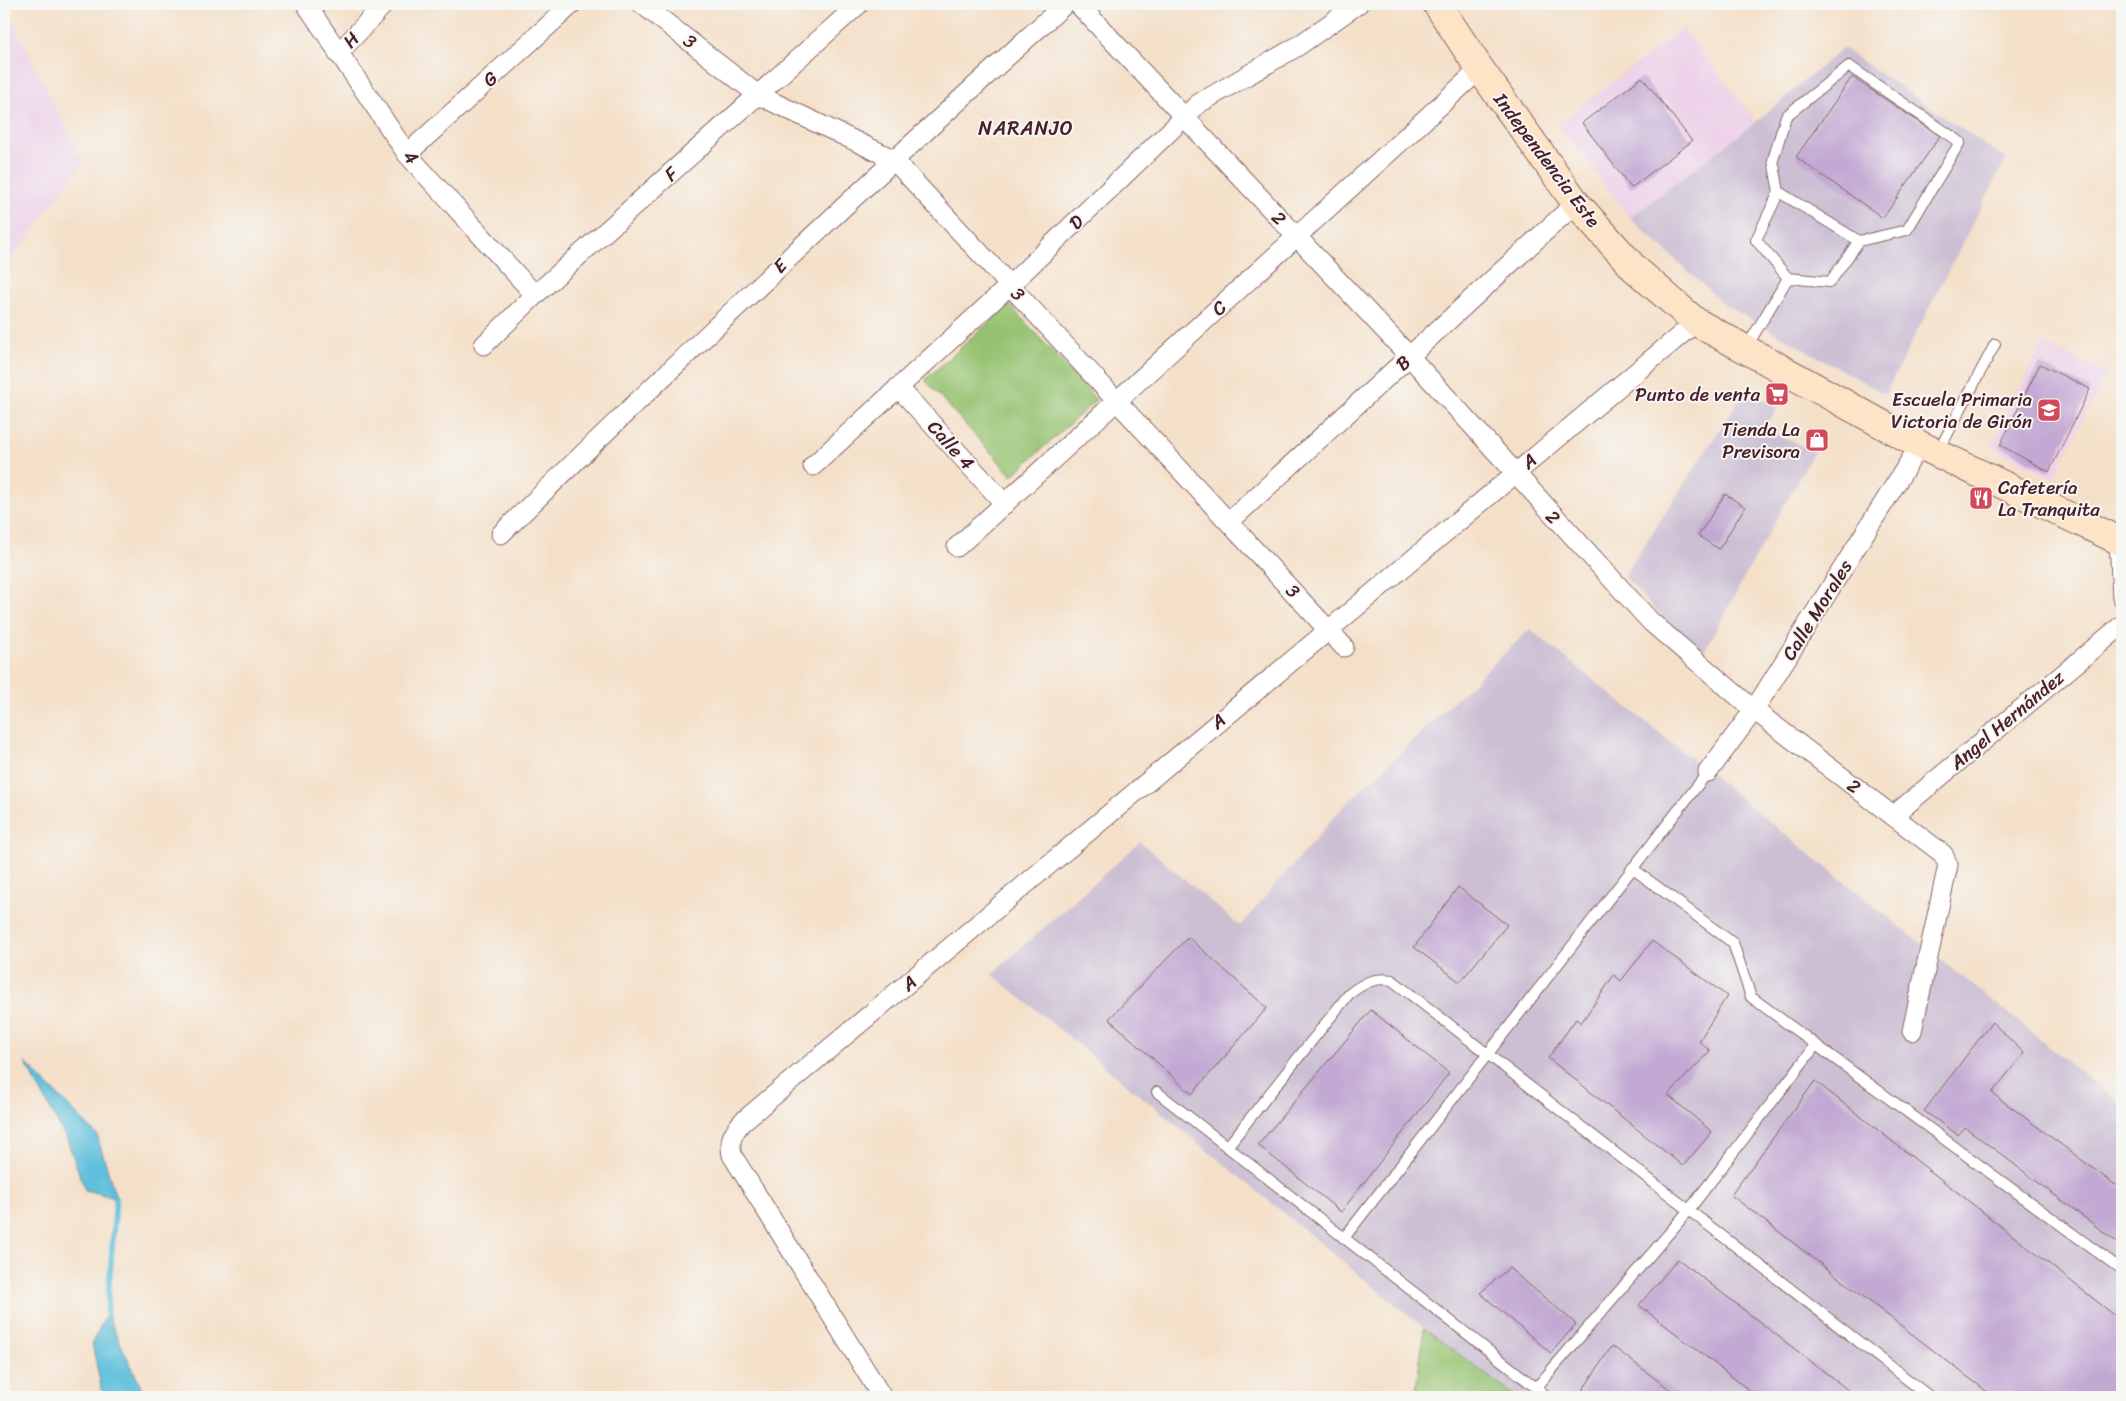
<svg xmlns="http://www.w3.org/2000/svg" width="2126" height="1401" font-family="Sriracha,sans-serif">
	<rect width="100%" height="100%" fill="#f6f6f2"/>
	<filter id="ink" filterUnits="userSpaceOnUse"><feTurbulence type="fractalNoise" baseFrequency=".02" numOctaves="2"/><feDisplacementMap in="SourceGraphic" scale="10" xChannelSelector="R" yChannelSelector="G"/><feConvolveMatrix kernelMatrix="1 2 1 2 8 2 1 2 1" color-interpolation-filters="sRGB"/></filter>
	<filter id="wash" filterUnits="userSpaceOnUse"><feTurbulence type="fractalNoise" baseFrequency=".0096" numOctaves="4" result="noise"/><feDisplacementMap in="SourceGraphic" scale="20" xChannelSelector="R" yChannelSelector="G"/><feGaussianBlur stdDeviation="1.12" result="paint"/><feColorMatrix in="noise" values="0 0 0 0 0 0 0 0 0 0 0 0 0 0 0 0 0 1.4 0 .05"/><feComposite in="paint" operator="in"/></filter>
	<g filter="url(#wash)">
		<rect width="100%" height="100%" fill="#f4e0c9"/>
		<g fill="#edd1e9">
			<polygon points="4,4 83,162 4,269"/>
			<polygon points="1683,28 1756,122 1630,218 1558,124"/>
			<polygon points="2043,343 2107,373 2053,478 1992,447"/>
		</g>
		<g fill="#ccbfd4">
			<polygon points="1843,48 2006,159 1885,394 1725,305 1630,218 1756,122"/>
			<polygon points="1745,391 1778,408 1764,429 1814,451 1703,653 1670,626 1624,576"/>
			<polygon points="1530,629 2122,1105 2122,1397 1516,1397 1424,1328 992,974 1140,842 1240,926 1343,807"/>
		</g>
		<g fill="#94c270" stroke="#6f704e">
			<polygon points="1009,304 1096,400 1012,476 925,380"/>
			<polygon points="1424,1328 1516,1397 1415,1397"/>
		</g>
		<g fill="#5dbfdb" stroke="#546f83">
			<polygon points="25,1062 97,1135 116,1198 85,1190 68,1142"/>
			<path d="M107,1313C118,1342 134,1368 145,1397H103L92,1343Z"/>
		</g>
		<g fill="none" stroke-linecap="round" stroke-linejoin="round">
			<polyline stroke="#5dbfdb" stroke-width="5.5" points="107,1313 116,1198"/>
		</g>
		<g id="blocks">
			<g fill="#c2a9d3">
				<polygon points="1642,77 1692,141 1631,188 1582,123"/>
				<polygon points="1852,77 1940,136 1883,218 1796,157"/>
				<polygon points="2040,364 2090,389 2049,472 2000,445"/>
				<polygon points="1725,494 1745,507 1719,549 1698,536"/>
				<polygon points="1458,887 1507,925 1460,982 1414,947"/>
				<polygon points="1188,937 1267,1008 1192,1094 1109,1019"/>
				<polygon points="1652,941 1727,996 1699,1041 1710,1051 1668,1095 1712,1132 1683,1166 1548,1058 1576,1019 1581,1023 1614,975 1621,981"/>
				<polygon points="1371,1010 1449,1073 1341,1212 1258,1145"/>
				<polygon points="1992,1022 2024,1053 1992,1093 2122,1190 2122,1246 1965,1127 1958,1135 1924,1111"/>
				<polygon points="1815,1081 2122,1321 2122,1397 1994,1397 1731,1195"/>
				<polygon points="1678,1259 1857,1397 1758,1397 1639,1305"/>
				<polygon points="1509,1268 1576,1324 1551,1353 1480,1293"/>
				<polygon points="1612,1346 1680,1397 1590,1397 1582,1391"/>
			</g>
		</g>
	</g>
	<g filter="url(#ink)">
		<use href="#blocks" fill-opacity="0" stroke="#866362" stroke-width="1"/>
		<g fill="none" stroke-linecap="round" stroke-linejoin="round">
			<g stroke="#866362" stroke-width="12">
				<g id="service">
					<polyline points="1779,192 1859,241"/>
					<polyline points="1746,348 1788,278 1830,282 1859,241 1907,230 1960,142 1849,66 1786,116 1773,160 1779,192 1756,240 1788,278"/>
					<polyline points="1938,452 1995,344"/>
					<polyline points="1632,868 1733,943 1751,997 2122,1270"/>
					<polyline points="1157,1092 1548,1397"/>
					<path d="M1227,1147L1349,994C1364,983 1373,977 1392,980L1930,1397"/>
					<polyline points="1344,1238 1708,772"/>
					<polyline points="1536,1388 1689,1210 1816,1045"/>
				</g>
			</g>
			<g stroke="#866362" stroke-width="21">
				<g id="minor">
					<polyline points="306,4 407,154 535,295"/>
					<polyline points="642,4 758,95 893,159 1344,647"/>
					<polyline points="1078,4 1410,357 1651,622 1754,710 1943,854 1948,865 1912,1031"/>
					<polyline points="338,54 384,4"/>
					<polyline points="407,154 572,4"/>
					<polyline points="484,345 535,295 859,4"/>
					<polyline points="898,387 1005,504"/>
					<polyline points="813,466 1010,285 1198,104 1298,46 1358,4"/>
					<polyline points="1229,522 1576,203"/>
					<path d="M501,534C685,353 874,177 1065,4"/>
					<polyline points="2119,540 2122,597"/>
					<polyline points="957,547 1480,69"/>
					<polyline points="1708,772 1754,710 1920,445"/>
					<polyline points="1893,816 2122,625"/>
					<path d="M882,1397L732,1155C729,1140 732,1134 742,1122L1696,322"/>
				</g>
			</g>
			<g stroke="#866362" stroke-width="30">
				<polyline id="secondary" points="1437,4 1480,69 1576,203 1635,269 1696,322 1920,445 2122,542"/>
			</g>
			<use href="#service" stroke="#fff" stroke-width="10"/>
			<use href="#minor" stroke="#fff" stroke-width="19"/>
			<use href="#secondary" stroke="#fee4c6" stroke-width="28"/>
		</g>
	</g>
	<defs>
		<g id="supermarket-square" transform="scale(1.25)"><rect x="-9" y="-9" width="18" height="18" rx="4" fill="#d1495b" stroke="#f6f6f2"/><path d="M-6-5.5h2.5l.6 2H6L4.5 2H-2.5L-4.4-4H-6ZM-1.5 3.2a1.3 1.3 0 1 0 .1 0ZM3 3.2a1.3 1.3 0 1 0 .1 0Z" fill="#fff"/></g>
		<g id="school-square" transform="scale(1.25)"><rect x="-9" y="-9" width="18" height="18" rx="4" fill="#d1495b" stroke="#f6f6f2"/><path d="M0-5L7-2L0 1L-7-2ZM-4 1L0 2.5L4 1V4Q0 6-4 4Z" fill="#fff"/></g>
		<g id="shop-square" transform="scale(1.25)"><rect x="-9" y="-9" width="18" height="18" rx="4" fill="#d1495b" stroke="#f6f6f2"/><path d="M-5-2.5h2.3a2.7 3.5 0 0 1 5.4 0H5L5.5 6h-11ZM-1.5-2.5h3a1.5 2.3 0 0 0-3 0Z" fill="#fff"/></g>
		<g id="restaurant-square" transform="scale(1.25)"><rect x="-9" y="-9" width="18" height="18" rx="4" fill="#d1495b" stroke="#f6f6f2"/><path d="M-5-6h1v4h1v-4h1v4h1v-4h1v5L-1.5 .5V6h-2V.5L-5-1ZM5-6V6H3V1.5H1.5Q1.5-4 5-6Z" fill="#fff"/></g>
	</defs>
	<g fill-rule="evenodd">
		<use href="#supermarket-square" x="1777" y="394"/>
		<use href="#school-square" x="2049" y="410"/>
		<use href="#shop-square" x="1817" y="440"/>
		<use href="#restaurant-square" x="1981" y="498"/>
	</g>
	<g text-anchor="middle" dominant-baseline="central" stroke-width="4" stroke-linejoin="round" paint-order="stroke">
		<g font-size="19" fill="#4a1f2b" stroke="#f6f6f2">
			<text transform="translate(351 40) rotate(-48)">H</text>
			<text transform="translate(690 41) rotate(38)">3</text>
			<text transform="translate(490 79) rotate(-42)">G</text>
			<text transform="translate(411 157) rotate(51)">4</text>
			<text transform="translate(1547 160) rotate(53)">Independencia Este</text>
			<text transform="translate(671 174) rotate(-42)">F</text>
			<text transform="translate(1279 218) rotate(47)">2</text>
			<text transform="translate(1076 222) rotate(-44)">D</text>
			<text transform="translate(780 266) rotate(-43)">E</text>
			<text transform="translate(1018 294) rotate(47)">3</text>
			<text transform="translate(1219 308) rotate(-42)">C</text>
			<text transform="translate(1403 363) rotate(-43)">B</text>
			<text transform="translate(951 445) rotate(48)">Calle 4</text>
			<text transform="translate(1529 461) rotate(-40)">A</text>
			<text transform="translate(1553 517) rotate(47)">2</text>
			<text transform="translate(1293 591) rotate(47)">3</text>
			<text transform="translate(1817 610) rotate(-58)">Calle Morales</text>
			<text transform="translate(2007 720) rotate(-40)">Angel Hernández</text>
			<text transform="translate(1218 721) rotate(-40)">A</text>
			<text transform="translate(1854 786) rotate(37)">2</text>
			<text transform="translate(909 983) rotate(-40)">A</text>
		</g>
		<g font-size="19" fill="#4a1f2b" stroke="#f6f6f2" text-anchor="end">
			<text x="1760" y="394">Punto de venta</text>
			<text x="2032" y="399">Escuela Primaria<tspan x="2032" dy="22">Victoria de Girón</tspan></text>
			<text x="1800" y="429">Tienda La<tspan x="1800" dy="22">Previsora</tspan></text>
			<text x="1998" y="487" text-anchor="start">Cafetería<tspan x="1998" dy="22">La Tranquita</tspan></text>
		</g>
		<g font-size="20" letter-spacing="1" fill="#4a1f2b" stroke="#f6f6f2">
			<text x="1026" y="128">NARANJO</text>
		</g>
	</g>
	<rect width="2126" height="1401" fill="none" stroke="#f6f6f2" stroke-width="20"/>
</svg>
